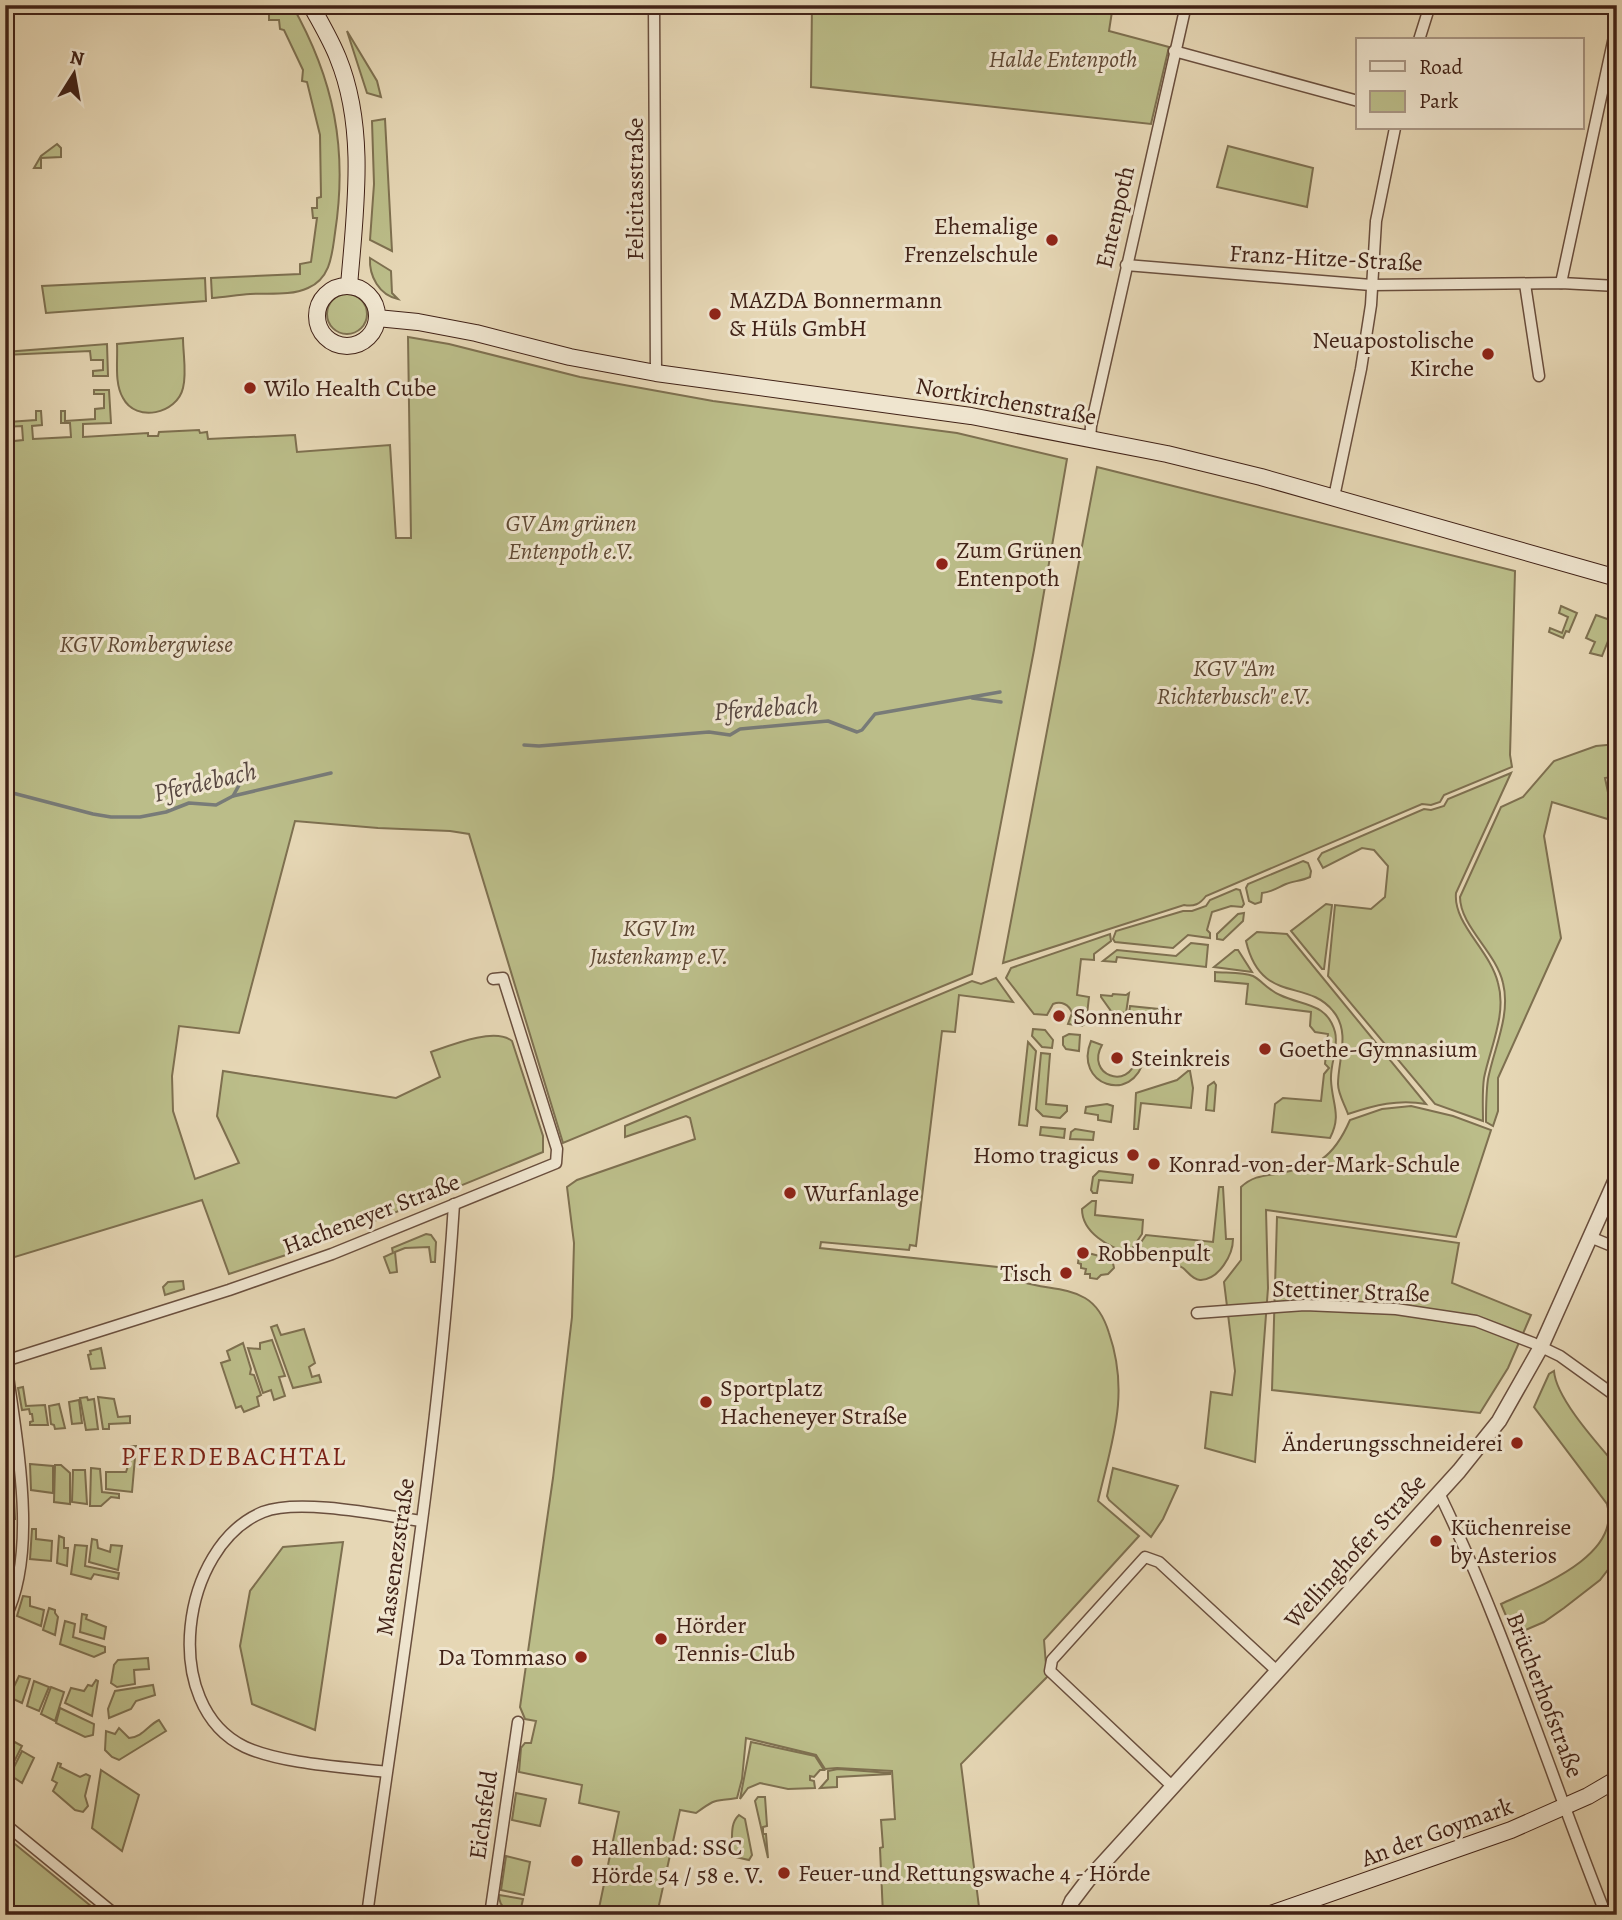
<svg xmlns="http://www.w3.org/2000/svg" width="1622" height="1920" font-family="Alegreya,serif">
	<rect width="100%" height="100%" fill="#e6d7b5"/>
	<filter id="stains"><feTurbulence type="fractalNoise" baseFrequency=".00286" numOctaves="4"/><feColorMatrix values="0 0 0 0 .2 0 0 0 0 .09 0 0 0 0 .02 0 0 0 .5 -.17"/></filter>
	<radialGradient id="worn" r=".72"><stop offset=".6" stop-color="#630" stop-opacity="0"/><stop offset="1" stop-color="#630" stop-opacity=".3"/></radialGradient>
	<g fill="#bbbd89" stroke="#7e7050" stroke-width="2">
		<path d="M269,5H292C334,79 348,149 335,233C332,254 331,278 308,288C291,296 268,293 250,294C237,295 225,297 212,298L211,278L300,274V264L311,262L317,218H313L312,208H317V198L321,197L320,135L307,82L302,81L303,70L284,30L280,29L279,20H269V10L271,9Z"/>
		<polygon points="812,5 1113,5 1109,31 1169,47 1151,124 811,87"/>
		<polygon points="347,31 377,81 381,97 367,93"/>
		<polygon points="385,119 392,251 370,240 374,184 372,121"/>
		<polygon points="57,144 61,148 61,157 41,158 41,168 34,168 41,156"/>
		<polygon points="1228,146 1313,168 1307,207 1217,187"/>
		<path d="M370,258L391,271L392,293L398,299C379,295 369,276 370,258Z"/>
		<polygon points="205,278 206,301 46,313 42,286"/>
		<circle cx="347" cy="314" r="20"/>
		<path d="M408,337L449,344L580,377L713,401L957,433L1067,459L1034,650L972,974L563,1143L469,834L450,831L378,828L295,821L239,1033L179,1026L172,1076L173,1111L195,1179L239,1163L217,1116L223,1071L396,1098L440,1077L431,1052C451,1045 495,1027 512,1041L543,1136V1152L313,1246L229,1274L202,1200L5,1260V442L23,440L22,426L5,427V413H7L8,422L36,420V411H41L42,425L32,426L33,439L71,437L70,423H61V411H65V421L95,419V409L104,408V394H94V390H109L111,423L83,424V437L148,433V436H158L159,432L199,430L200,433L207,432L208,439L295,435L297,452L390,445L396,538H411Z"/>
		<path d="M183,338C183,354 187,373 183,388C177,414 136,423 123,398C114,383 118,360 117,344Z"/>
		<polygon points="107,344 108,376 93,376 93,371 103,370 103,360 91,360 90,351 5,355 5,352"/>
		<path d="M1097,467L1515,571L1510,755L1512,767L1444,795L1440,802L1431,805L1422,804L1206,896C1200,904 1194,907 1184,905L1003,963Z"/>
		<polygon points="1561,606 1577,613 1569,632 1566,631 1563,638 1549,632 1550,628 1562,633 1568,617 1559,613"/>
		<polygon points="1596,615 1613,621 1614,626 1602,656 1590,653 1595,642 1586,638"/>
		<path d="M1617,744V776L1605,778L1614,821L1552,802L1544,836L1561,938L1498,1078V1111L1493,1126L1486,1122C1486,1108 1486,1093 1488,1079C1494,1048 1511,1015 1503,983C1496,952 1460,926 1460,897L1501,807L1523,797L1554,761L1596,746Z"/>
		<path d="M1511,773L1456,893C1453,924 1490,950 1498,983C1507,1014 1490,1048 1484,1078C1482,1092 1483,1107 1483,1121L1435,1104L1328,976L1335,905L1371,909L1385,897L1388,866L1374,850L1362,848L1323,868L1318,859L1322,853L1424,809L1431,810L1444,806L1448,799Z"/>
		<path d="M1303,861L1308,863L1311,871L1310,877C1302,881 1293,881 1286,884C1277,888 1272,892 1262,893L1261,902L1255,904L1249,901L1246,888L1248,884Z"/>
		<polygon points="1236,889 1240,890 1244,904 1242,907 1231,906 1212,912 1207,930 1210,933 1210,938 1188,935 1173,948 1115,942 1113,939 1116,931 1183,911 1192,911 1206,906 1210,900"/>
		<polygon points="1326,904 1332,905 1324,969 1322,969 1291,931"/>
		<polygon points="1244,913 1243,921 1223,940 1217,939 1217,934 1238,914"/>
		<path d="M1257,932L1287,934L1426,1104C1398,1099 1375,1105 1348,1114C1345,1105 1338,1094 1338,1084C1338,1060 1351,1032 1333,1011C1307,978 1261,1005 1246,941Z"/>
		<path d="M1110,934L1111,941L1094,954V960L1081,959L1077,995L1089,997L1086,1023L1082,1026L1068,1024L1072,1013C1069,1004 1061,1001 1053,1004L1047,1015L1034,1014L1006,978L1011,968Z"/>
		<polygon points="1191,943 1208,945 1206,967 1117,957 1116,962 1103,961 1117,950 1176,956"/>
		<polygon points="1235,950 1238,950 1252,972 1214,967"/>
		<path d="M1215,972C1226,973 1244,972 1253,976C1260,979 1269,991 1280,995C1302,1006 1327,1002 1335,1032C1339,1047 1330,1064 1331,1080C1332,1104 1342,1115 1330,1138L1272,1132L1275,1104L1283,1098L1321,1101L1324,1074L1329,1068L1325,1064L1328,1034L1315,1032L1310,1026L1311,1012L1246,1004L1248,984L1215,981Z"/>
		<path d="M996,978L1013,1002L959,995L955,1032L942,1031L916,1246L910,1245L909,1250L821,1242L820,1248L1007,1268C1012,1273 1017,1280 1023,1282C1044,1289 1066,1287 1085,1298C1097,1305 1105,1320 1109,1333C1130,1394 1112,1441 1098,1501L1139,1536L1044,1640L1047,1677L961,1764L980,1915H883L880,1848L883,1847L881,1820L895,1819L892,1771L837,1768L825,1769L816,1755L746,1738L742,1779L737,1798C713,1802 718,1797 696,1813L680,1810L657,1914L660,1915L598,1913L619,1812L579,1803L582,1785L519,1772L521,1748L525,1743H531L536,1721L525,1719L520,1707L553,1478L572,1317L574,1243L567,1187L577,1180L695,1139L690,1118L686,1116L625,1137V1126L972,981L981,984Z"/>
		<polygon points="1129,993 1126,1013 1111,1011 1101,997 1101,995 1112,996 1113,994 1126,995"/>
		<polygon points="1130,1006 1168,1010 1166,1019 1129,1014"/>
		<polygon points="1033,1029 1045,1030 1053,1040 1052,1048 1042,1047 1032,1036"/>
		<polygon points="1069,1034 1080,1035 1079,1051 1066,1049 1063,1045 1063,1037"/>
		<path d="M1091,1041L1102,1045C1085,1075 1129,1091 1136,1059H1144C1133,1105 1073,1085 1091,1041Z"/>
		<polygon points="1028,1042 1036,1051 1027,1126 1019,1125"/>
		<polygon points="1041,1053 1050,1054 1046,1104 1067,1106 1067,1111 1060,1118 1043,1116 1036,1109"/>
		<polygon points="1188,1071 1190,1071 1193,1088 1191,1108 1141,1103 1138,1129 1134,1129 1136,1093 1177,1080"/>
		<polygon points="1214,1082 1216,1085 1214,1111 1206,1110 1208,1086"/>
		<polygon points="1107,1104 1113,1106 1111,1122 1098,1120 1098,1115 1085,1113 1086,1107"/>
		<path d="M1411,1106L1453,1116L1491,1130L1456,1237L1266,1210L1268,1288L1255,1462L1205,1448L1211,1392L1232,1395L1235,1371L1224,1282L1241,1260V1187C1252,1177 1261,1176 1275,1174C1317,1167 1333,1159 1350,1120L1382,1109Z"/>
		<polygon points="1041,1127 1065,1129 1064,1138 1040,1135"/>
		<polygon points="1075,1129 1094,1132 1093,1140 1070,1139 1071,1132"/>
		<polygon points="1099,1171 1133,1175 1132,1183 1099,1180 1097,1193 1093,1193 1091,1190 1093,1177"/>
		<path d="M1219,1187H1223L1226,1239H1233C1233,1255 1219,1279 1201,1280C1194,1281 1188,1272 1183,1268C1168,1259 1152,1256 1135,1254V1251L1146,1235L1213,1242Z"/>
		<path d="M1092,1201H1096L1095,1215L1143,1220L1142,1234L1129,1253C1109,1247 1082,1233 1082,1209Z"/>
		<polygon points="1277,1217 1459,1243 1452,1283 1531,1315 1508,1368 1480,1413 1272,1390"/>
		<polygon points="426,1234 431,1235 436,1242 435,1262 431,1262 429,1247 405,1248 395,1252 397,1272 390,1273 384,1257 393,1253 392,1248"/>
		<polygon points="1088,1253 1107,1258 1113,1263 1114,1268 1108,1274 1101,1275 1097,1279 1090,1278 1090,1274 1085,1274 1086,1269 1081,1268 1081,1264 1078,1263 1079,1256 1083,1256"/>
		<polygon points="183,1281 184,1289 165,1295 163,1287 168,1282"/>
		<polygon points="277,1325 281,1335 304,1329 315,1363 309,1367 312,1377 319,1375 321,1382 293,1388 271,1327"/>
		<polygon points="272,1340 285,1376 279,1377 285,1396 274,1400 271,1390 263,1393 248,1348 260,1349 260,1343"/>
		<polygon points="243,1343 251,1369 250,1374 254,1375 261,1395 257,1397 259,1406 244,1412 241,1406 236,1408 221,1363 230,1360 227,1351"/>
		<polygon points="101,1348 105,1368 91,1369 88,1355 91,1354 90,1351"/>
		<path d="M1554,1371C1556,1398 1596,1442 1614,1463L1617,1474V1558L1600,1580L1564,1608L1544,1622L1521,1632L1517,1638L1518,1644L1501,1604C1537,1587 1622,1556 1607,1504L1534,1407L1549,1374Z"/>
		<polygon points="23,1387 26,1406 45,1405 48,1425 30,1425 30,1422 33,1421 32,1414 30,1414 29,1409 22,1410 18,1388"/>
		<polygon points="87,1397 88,1400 94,1399 98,1429 86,1430 80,1398"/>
		<polygon points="98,1397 114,1399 118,1417 130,1416 130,1423 109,1424 109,1429 103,1429"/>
		<polygon points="79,1400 82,1423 72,1424 69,1402"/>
		<polygon points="59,1404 65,1428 55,1429 54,1425 51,1424 49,1406"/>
		<polygon points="128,1446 136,1446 132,1492 106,1489 106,1472 126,1472 128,1466 126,1463 125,1448"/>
		<polygon points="30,1464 53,1466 53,1493 31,1490"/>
		<polygon points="55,1465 61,1465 70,1473 70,1504 54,1502"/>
		<polygon points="91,1468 100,1469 102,1492 119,1494 119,1498 111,1497 101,1506 90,1506"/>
		<polygon points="1113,1468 1178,1486 1163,1519 1151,1537 1109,1500 1107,1496"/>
		<polygon points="73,1470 85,1470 87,1504 72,1502"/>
		<polygon points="14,1499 15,1519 8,1519 5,1528 6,1501"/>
		<polygon points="32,1529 36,1529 36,1539 52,1541 51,1561 30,1559"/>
		<polygon points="59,1536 64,1538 64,1548 68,1548 67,1566 57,1563"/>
		<polygon points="92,1539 97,1540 98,1548 110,1552 111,1545 122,1546 118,1570 89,1562"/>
		<polygon points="343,1542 315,1730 252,1704 240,1646 250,1591 283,1547"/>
		<polygon points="75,1545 87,1546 85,1566 119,1573 118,1579 94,1574 91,1579 71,1574"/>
		<polygon points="23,1596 30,1597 30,1606 44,1610 41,1626 17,1616"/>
		<polygon points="49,1608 55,1610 55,1613 58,1617 55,1635 43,1630"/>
		<polygon points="82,1614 87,1615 86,1619 106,1627 104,1639 80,1632"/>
		<polygon points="65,1621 75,1624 73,1637 105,1647 105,1652 94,1657 60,1644"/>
		<polygon points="148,1658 149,1669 134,1670 135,1684 117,1687 111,1683 114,1665 118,1660"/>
		<polygon points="19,1676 30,1679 22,1703 9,1697"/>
		<polygon points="96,1680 98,1681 92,1716 65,1703 71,1688 84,1691 88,1685 92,1686"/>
		<polygon points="34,1681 49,1687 39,1711 27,1706"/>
		<polygon points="153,1685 155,1695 136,1701 131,1709 109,1718 108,1709 115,1691"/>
		<polygon points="51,1687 64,1692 55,1721 41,1714"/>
		<polygon points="60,1708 94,1724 93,1735 85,1737 56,1723"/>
		<path d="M159,1720L166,1731L119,1760L112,1757L105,1750L106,1731L115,1734L119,1728L129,1738C143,1737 148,1725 159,1720Z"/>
		<polygon points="11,1740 22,1746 5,1780 5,1753"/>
		<polygon points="751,1742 815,1756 824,1770 820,1770 814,1777 810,1776 810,1780 814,1781 815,1788 788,1789 760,1783 748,1788 740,1799"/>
		<polygon points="22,1751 34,1758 22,1783 10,1775"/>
		<polygon points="58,1763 61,1764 60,1767 80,1777 86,1774 90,1776 85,1796 88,1806 83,1812 75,1810 53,1791 57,1783 52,1780"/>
		<polygon points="838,1769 890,1773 890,1774 837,1777 837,1787 820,1788 828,1779 828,1771"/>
		<polygon points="101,1770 139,1795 122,1851 92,1828"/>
		<polygon points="516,1793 546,1799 540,1826 512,1820"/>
		<polygon points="758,1797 765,1797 767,1826 763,1827 763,1834 766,1834 768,1858 755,1801"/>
		<path d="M739,1815L745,1819L752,1855L749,1860L731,1856C734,1842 728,1825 739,1815Z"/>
		<polygon points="5,1836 102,1915 5,1915"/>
		<polygon points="506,1856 530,1862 524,1895 501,1890"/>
		<path d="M499,1895L523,1899L520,1913C509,1911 499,1909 499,1895Z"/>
	</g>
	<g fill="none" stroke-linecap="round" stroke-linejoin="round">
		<g stroke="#787b78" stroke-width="3.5">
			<polyline points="972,698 1001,702"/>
			<polyline points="524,745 539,746 709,732 730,735 740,729 828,721 857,732 862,730 875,714 1000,692"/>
			<polyline points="5,791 93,814 111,817 140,817 166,812 189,803 216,805 233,796 331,773"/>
			<polyline points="233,796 242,780"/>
		</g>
		<g stroke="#6a4f3e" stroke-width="13">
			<g id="minor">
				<polyline points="654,5 656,373"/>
				<polyline points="1419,40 1430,5"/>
				<polyline points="1174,51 1358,101"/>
				<polyline points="1126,265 1371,285 1561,283 1617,286"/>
				<polyline points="1561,283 1617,23"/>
				<polyline points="1525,284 1539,376"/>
				<polyline points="1090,440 1091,426 1186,5"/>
				<polyline points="1334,497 1361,369 1371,305 1376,221 1395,128"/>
				<polyline points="1590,1237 1617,1248"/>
				<polyline points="1197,1313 1305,1305 1396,1309 1476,1321 1533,1343 1560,1356 1617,1397"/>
				<polyline points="5,1361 229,1290 332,1254 556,1163 557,1149 503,978 493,979"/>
				<path d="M1439,1493C1505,1629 1550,1775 1606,1915"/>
				<path d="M5,1618C40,1550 15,1434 6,1361"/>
				<path d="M386,1772C345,1767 282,1764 245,1747C159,1706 180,1546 263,1512C299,1498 381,1515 421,1521"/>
				<polyline points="1172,1786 1050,1671 1052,1660 1145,1557 1159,1562 1277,1671"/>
				<polyline points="5,1824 116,1915"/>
				<path d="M367,1915C399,1679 439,1442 454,1204"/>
				<polyline points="490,1915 518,1722"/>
			</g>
		</g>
		<g stroke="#6a4f3e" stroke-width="17">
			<polyline id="tertiary" points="1066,1915 1072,1901 1088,1880 1459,1471 1499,1421 1541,1347 1617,1177"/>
		</g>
		<g stroke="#412217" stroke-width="18">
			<g id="secondary">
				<path d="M311,5C320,22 331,40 338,58C367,129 355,211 349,286"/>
				<circle cx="347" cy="316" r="30"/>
				<polyline points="377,318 418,322 476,333 570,357 656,373 971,416 1167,454 1261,477 1617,578"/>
				<polyline points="1268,1915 1511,1830 1588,1796 1617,1779"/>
			</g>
		</g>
		<use href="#minor" stroke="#efe5cf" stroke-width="10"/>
		<use href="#tertiary" stroke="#efe5cf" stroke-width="14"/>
		<use href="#secondary" stroke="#efe5cf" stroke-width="16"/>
	</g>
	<g fill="#8f2418" stroke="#efe5cf" stroke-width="2.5">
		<circle cx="1052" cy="240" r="7"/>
		<circle cx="715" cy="314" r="7"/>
		<circle cx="1488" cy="354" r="7"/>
		<circle cx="250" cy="388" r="7"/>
		<circle cx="942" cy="564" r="7"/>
		<circle cx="1059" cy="1016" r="7"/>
		<circle cx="1265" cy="1049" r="7"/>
		<circle cx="1117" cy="1058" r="7"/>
		<circle cx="1133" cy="1155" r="7"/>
		<circle cx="1154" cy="1164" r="7"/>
		<circle cx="790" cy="1193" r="7"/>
		<circle cx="1083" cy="1253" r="7"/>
		<circle cx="1066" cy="1273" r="7"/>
		<circle cx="706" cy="1402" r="7"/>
		<circle cx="1517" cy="1443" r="7"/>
		<circle cx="1436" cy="1541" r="7"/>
		<circle cx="661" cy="1639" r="7"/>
		<circle cx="581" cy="1657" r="7"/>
		<circle cx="577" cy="1861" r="7"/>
		<circle cx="784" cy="1873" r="7"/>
	</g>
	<g text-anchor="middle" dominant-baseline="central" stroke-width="6" stroke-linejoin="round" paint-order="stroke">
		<g font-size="24" font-style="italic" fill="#604934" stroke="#efe5cf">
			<text x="1063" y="59">Halde Entenpoth</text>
			<text x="571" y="523">GV Am grünen<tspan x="571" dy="28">Entenpoth e.V.</tspan></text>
			<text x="146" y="644">KGV Rombergwiese</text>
			<text x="1234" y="668">KGV "Am<tspan x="1234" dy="28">Richterbusch" e.V.</tspan></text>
			<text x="659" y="928">KGV Im<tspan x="659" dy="28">Justenkamp e.V.</tspan></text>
		</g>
		<g font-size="24" fill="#412217" stroke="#efe5cf">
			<text transform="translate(635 189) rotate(-90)">Felicitasstraße</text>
			<text transform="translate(1115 217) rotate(-77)">Entenpoth</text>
			<text transform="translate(1326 258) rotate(3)">Franz-Hitze-Straße</text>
			<text transform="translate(1006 401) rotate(10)">Nortkirchenstraße</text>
			<text transform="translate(371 1214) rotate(-21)">Hacheneyer Straße</text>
			<text transform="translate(1351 1291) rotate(2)">Stettiner Straße</text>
			<text transform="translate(1355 1551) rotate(-48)">Wellinghofer Straße</text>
			<text transform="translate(395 1557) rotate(-82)">Massenezstraße</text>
			<text transform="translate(1545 1695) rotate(69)">Brücherhofstraße</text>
			<text transform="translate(483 1815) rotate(-82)">Eichsfeld</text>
			<text transform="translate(1437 1832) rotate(-20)">An der Goymark</text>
		</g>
		<g font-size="24" fill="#412217" stroke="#efe5cf" text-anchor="start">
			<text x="1038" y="226" text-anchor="end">Ehemalige<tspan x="1038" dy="28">Frenzelschule</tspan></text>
			<text x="729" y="300">MAZDA Bonnermann<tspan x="729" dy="28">&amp; Hüls GmbH</tspan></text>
			<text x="1474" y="340" text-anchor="end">Neuapostolische<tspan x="1474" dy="28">Kirche</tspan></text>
			<text x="264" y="388">Wilo Health Cube</text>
			<text x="956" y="550">Zum Grünen<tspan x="956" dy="28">Entenpoth</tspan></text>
			<text x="1073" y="1016">Sonnenuhr</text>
			<text x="1279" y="1049">Goethe-Gymnasium</text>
			<text x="1131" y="1058">Steinkreis</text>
			<text x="1119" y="1155" text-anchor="end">Homo tragicus</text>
			<text x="1168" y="1164">Konrad-von-der-Mark-Schule</text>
			<text x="804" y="1193">Wurfanlage</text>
			<text x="1097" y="1253">Robbenpult</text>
			<text x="1052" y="1273" text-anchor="end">Tisch</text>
			<text x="720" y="1388">Sportplatz<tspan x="720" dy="28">Hacheneyer Straße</tspan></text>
			<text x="1503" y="1443" text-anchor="end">Änderungsschneiderei</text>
			<text x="1450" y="1527">Küchenreise<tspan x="1450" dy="28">by Asterios</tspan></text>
			<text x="675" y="1625">Hörder<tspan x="675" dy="28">Tennis-Club</tspan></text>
			<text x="567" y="1657" text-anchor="end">Da Tommaso</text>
			<text x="591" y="1847">Hallenbad: SSC<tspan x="591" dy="28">Hörde 54 / 58 e. V.</tspan></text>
			<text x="798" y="1873">Feuer-und Rettungswache 4 - Hörde</text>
		</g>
		<g font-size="26" font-style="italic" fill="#584740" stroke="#efe5cf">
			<text transform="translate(766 708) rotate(-4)">Pferdebach</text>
			<text transform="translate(205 782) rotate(-13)">Pferdebach</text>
		</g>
		<g font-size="26" letter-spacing="2" fill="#7a1f14" stroke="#efe5cf">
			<text x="234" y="1456">PFERDEBACHTAL</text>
		</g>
	</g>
	<rect width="1622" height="1920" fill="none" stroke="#e6d7b5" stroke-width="28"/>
	<rect x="7" y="7" width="1608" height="1906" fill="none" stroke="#412217" stroke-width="3.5"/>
	<rect x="14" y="14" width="1594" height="1892" fill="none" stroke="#412217" stroke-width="2"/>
	<rect x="1356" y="38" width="228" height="91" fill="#efe5cf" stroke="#a99785" stroke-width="2"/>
	<rect x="1370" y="61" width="35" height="10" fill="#efe5cf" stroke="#a99785" stroke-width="2"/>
	<text x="1419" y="74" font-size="21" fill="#412217">Road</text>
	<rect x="1370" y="91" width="35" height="21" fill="#bbbd89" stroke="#a99785" stroke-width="2"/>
	<text x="1419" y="108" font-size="21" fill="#412217">Park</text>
	<g transform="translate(74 74) rotate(11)" stroke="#efe5cf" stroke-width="5" paint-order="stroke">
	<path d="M0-5L12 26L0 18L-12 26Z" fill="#412217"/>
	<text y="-10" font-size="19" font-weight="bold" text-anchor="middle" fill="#412217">N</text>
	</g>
	<rect width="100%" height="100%" filter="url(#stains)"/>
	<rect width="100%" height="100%" fill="url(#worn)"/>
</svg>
